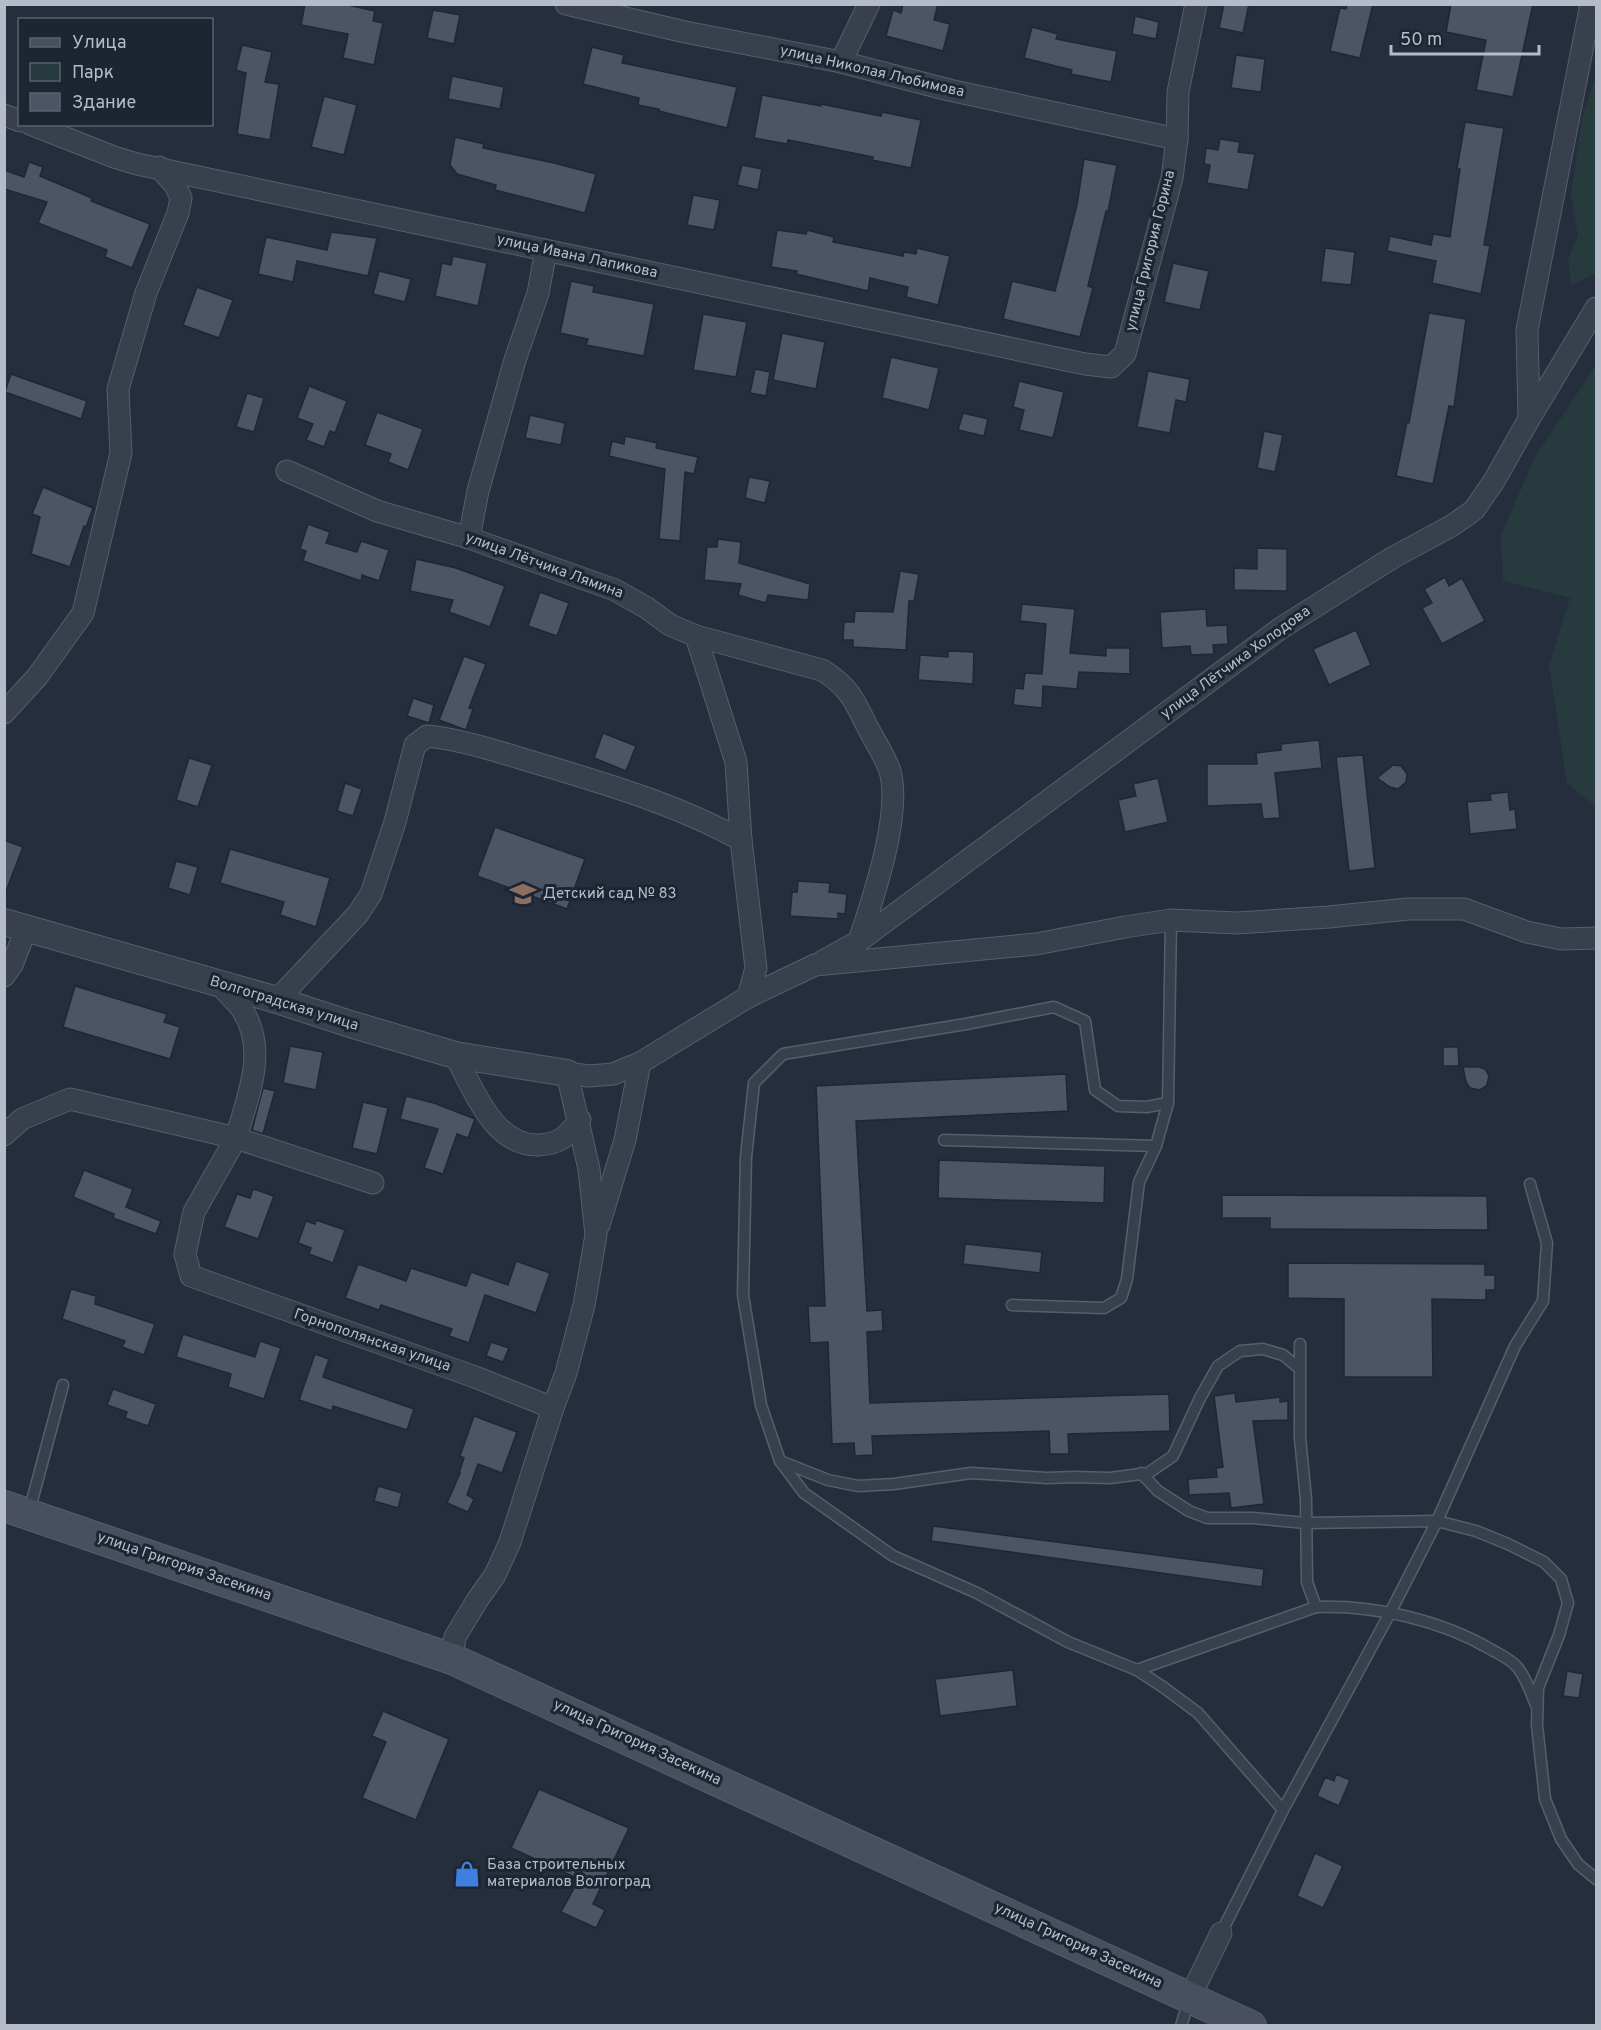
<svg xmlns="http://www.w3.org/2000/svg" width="1601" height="2030" font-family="Overpass,sans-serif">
	<rect width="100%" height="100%" fill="#252e3d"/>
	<g fill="#273a3e">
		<polygon points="1596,79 1596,273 1571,286 1568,259 1578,235 1571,195 1582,118 1593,83"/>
		<polygon points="1596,365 1596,807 1567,783 1549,665 1570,598 1503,581 1501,535 1535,457"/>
	</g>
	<g fill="#4c5565" stroke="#202734" stroke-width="1.5">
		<polygon points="305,4 343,4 375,11 373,21 383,23 374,65 343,58 348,34 301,25"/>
		<polygon points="903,4 938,4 934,20 950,24 943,51 886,36 893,10 901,13"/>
		<polygon points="1224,4 1249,4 1243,33 1219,28"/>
		<polygon points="1347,4 1373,4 1360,58 1330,51 1340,8 1346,9"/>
		<polygon points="1451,4 1533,4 1513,97 1476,90 1486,40 1446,32"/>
		<polygon points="433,10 460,15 454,44 427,38"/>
		<polygon points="1135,16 1159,22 1156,39 1132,34"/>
		<polygon points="1032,27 1058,34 1056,39 1117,51 1111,82 1071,74 1072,70 1024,58"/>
		<polygon points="242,45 272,52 265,82 279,84 270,140 237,134 246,73 236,70"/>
		<polygon points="592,47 624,55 622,63 737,87 727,128 659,111 659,109 638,105 639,98 583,84"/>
		<polygon points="1236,55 1265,59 1261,92 1231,88"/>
		<polygon points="452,76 504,87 500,109 448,99"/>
		<polygon points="762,95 821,106 821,104 881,116 882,112 921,120 911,168 872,160 873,157 788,140 787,144 754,138"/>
		<polygon points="324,96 357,105 344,155 311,147"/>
		<polygon points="1465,122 1504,128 1484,245 1490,246 1481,294 1432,283 1436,261 1387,251 1390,236 1431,245 1433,234 1450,237 1460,169 1457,169"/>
		<polygon points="455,137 484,144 483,148 554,163 596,174 585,213 495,190 496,185 457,174 450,165"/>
		<polygon points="1220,139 1240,142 1238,152 1255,154 1248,190 1207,183 1210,165 1204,164 1206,148 1218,150"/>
		<polygon points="1084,159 1117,165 1108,212 1106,211 1088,286 1093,288 1080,337 1003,319 1012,281 1055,291 1077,205"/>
		<polygon points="29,162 43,167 40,176 92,198 91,201 150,224 132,268 105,257 107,250 38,223 47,202 4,189 4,170 24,177"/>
		<polygon points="742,165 762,169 758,190 737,185"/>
		<polygon points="693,195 720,200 714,230 687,225"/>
		<polygon points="777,230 806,234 807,230 834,237 833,242 903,256 904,252 916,254 917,248 950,256 938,305 906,297 908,287 870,278 868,291 796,274 797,271 771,267"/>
		<polygon points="331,232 377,238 368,276 297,261 293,282 258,274 266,237 327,250"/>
		<polygon points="1325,248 1355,252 1351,285 1321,282"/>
		<polygon points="453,256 487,263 478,306 435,296 442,263 451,265"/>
		<polygon points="1173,263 1209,271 1200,310 1164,302"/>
		<polygon points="379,271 411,279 405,302 373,294"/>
		<polygon points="571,281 594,286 593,292 654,304 644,356 586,345 588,339 560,333"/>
		<polygon points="197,287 233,300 219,338 183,325"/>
		<polygon points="1429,313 1466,319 1454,407 1449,406 1433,484 1396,476 1407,422 1409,423"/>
		<polygon points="703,314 747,322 736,377 693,370"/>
		<polygon points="782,333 825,342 816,389 773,380"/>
		<polygon points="891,357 939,368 929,410 882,398"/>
		<polygon points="755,369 770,372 766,396 750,393"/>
		<polygon points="1148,371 1190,379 1186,402 1176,400 1170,433 1137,427"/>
		<polygon points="11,374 87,401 81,419 5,392"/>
		<polygon points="1019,381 1064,392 1053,438 1019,430 1024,410 1013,407"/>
		<polygon points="309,386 347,401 335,433 330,431 324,447 306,440 313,424 297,418"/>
		<polygon points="247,393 264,398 254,432 236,427"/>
		<polygon points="377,412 423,429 408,470 388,462 391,454 365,445"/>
		<polygon points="963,413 988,419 984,436 958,430"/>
		<polygon points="530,415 565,423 561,445 525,438"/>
		<polygon points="1264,431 1283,435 1275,472 1257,468"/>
		<polygon points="625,436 657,443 656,448 698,457 694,474 685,472 680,541 659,539 665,469 609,456 612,441 624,444"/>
		<polygon points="749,477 770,481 765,503 745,498"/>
		<polygon points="43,487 93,508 86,527 84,526 70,567 31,554 40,517 32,514"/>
		<polygon points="308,524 330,532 326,543 357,552 361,541 389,550 379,581 362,575 361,581 303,561 306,551 300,549"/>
		<polygon points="718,539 741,542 739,563 810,584 808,600 768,595 766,603 738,595 741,584 704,580 707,547 717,547"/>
		<polygon points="1257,548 1287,549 1287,591 1234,590 1234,568 1257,569"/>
		<polygon points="416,559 456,568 505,586 490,627 449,612 453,600 410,591"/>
		<polygon points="900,571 919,574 914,601 909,601 906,650 853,647 853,640 843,640 844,622 854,622 855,611 893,612"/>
		<polygon points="1445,577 1449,586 1462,578 1485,621 1442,644 1422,608 1432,603 1424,589"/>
		<polygon points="540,592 569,603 557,636 528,626"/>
		<polygon points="1022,604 1075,609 1070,653 1106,656 1106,648 1130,648 1130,674 1079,672 1077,689 1043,686 1042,708 1013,705 1015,688 1023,689 1025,673 1042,674 1046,624 1020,621"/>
		<polygon points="1206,609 1207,626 1227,625 1228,644 1213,645 1214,654 1191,655 1190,646 1162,648 1160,612"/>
		<polygon points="1356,630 1371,665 1329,685 1313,649"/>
		<polygon points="948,651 974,652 973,684 918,680 920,655 948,657"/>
		<polygon points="464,656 486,664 469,708 473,709 466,730 439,720"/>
		<polygon points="413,698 434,705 429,723 407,716"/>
		<polygon points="603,733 636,746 626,771 594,758"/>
		<polygon points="1319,740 1322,768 1275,773 1280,818 1263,819 1261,804 1207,806 1207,764 1257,764 1256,753 1281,750 1281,744"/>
		<polygon points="1363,755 1375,868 1349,871 1336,757"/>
		<polygon points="189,758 212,765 198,807 176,800"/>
		<polygon points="1393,765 1401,766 1407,774 1406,782 1398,789 1390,787 1377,778"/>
		<polygon points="1158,778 1168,822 1125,832 1118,800 1136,796 1133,784"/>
		<polygon points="345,783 362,789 353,816 337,811"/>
		<polygon points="1508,792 1510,810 1515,809 1517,829 1470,834 1467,802 1491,800 1490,794"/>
		<polygon points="495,827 585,859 567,909 477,876"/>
		<polygon points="4,840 23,847 6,891 4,891"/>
		<polygon points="230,849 330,878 316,927 280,915 284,902 220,883"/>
		<polygon points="176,861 198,867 190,895 168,888"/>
		<polygon points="798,881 830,883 829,892 847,894 845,914 838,913 838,919 790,916 792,892 797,892"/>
		<polygon points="75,986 167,1014 164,1022 180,1027 170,1059 63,1027"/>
		<polygon points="290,1046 323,1052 316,1090 283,1083"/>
		<polygon points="1443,1047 1458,1047 1459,1066 1443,1066"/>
		<polygon points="1463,1067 1479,1067 1485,1069 1489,1076 1487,1085 1480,1090 1470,1088 1466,1082"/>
		<polygon points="1066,1074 1068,1111 856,1121 867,1311 882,1310 883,1331 867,1332 870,1403 1169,1394 1170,1431 1068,1434 1069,1454 1050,1454 1049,1431 872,1436 873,1455 855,1456 854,1443 832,1444 828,1342 810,1343 808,1306 825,1306 816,1086"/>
		<polygon points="263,1088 275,1091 263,1134 252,1130"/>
		<polygon points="406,1096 434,1103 475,1119 468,1138 457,1134 443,1174 424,1168 438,1129 400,1119"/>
		<polygon points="363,1102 388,1108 377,1154 352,1148"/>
		<polygon points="939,1160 1105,1166 1104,1203 938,1198"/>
		<polygon points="84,1170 133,1189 126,1207 161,1221 156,1234 113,1218 114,1214 73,1197"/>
		<polygon points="253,1189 274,1196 258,1239 224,1227 237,1194 250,1198"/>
		<polygon points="1222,1195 1487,1196 1488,1230 1270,1229 1270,1218 1222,1218"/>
		<polygon points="316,1220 345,1230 333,1263 309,1254 311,1248 298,1243 306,1221 315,1224"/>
		<polygon points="965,1244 1042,1252 1040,1273 963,1264"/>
		<polygon points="516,1261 550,1273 536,1313 485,1295 469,1343 449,1336 452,1329 381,1305 379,1310 345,1298 358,1264 406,1281 411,1268 466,1286 471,1272 508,1285"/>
		<polygon points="1288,1263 1485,1264 1485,1275 1495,1275 1495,1290 1486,1290 1486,1300 1432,1299 1433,1377 1344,1377 1344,1299 1288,1298"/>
		<polygon points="71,1289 96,1296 95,1304 155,1324 144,1355 122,1347 125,1341 62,1319"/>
		<polygon points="183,1334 255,1357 260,1341 281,1348 264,1399 228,1387 231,1374 176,1357"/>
		<polygon points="491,1342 509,1348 503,1362 486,1356"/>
		<polygon points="315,1354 329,1359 323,1377 414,1409 407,1430 333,1406 332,1411 299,1400"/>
		<polygon points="113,1389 156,1404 148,1426 125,1418 127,1412 107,1405"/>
		<polygon points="1235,1393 1236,1402 1280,1397 1280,1402 1288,1401 1288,1420 1253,1421 1264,1504 1231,1508 1229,1493 1189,1495 1188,1479 1217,1477 1216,1468 1223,1467 1214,1396"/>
		<polygon points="474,1416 517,1432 502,1473 478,1464 467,1495 474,1499 468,1512 447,1503 460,1473 459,1473 464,1458 460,1456"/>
		<polygon points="378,1486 402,1493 398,1508 374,1501"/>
		<polygon points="933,1526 1264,1569 1262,1587 931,1541"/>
		<polygon points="1013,1670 1017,1706 940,1716 935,1679"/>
		<polygon points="1567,1671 1583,1674 1579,1698 1563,1696"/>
		<polygon points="383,1711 449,1739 416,1820 362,1798 386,1742 372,1736"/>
		<polygon points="1336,1774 1350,1780 1339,1806 1317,1796 1325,1777 1334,1781"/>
		<polygon points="539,1789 629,1828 593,1904 605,1910 596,1928 561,1912 579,1879 511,1848"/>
		<polygon points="1315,1853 1343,1866 1323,1908 1297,1896"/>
	</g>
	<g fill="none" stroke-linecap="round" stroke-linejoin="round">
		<g stroke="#575e6b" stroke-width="13">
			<g id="service">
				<polyline points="1171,920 1168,1103 1146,1107 1118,1106 1095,1090 1085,1021 1054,1007 966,1024 783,1054 754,1083 746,1157 743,1295 761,1405 780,1461 804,1493 893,1556 977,1593 1068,1642 1137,1670 1163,1687 1198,1713 1283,1810"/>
				<polyline points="944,1140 1156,1146"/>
				<polyline points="1012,1305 1104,1308 1121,1298 1127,1279 1139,1182 1156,1146 1168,1103"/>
				<polyline points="1300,1344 1300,1438 1306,1499 1307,1582 1316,1607"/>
				<polyline points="780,1461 828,1480 858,1486 894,1484 971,1473 1047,1478 1074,1477 1110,1478 1148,1473 1173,1456 1200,1398 1218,1366 1240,1351 1263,1349 1283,1355 1300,1369"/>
				<polyline points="1141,1473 1158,1491 1189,1511 1207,1518 1253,1518 1306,1523 1437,1521 1476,1531 1508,1544 1544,1562 1561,1579 1568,1603 1559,1635 1538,1688 1537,1725 1545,1799 1561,1839 1578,1864 1596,1879"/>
				<polyline points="29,1512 63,1385"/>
				<path d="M1137,1670L1316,1607C1375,1605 1441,1620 1492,1650C1501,1655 1512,1660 1518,1668C1526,1678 1531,1693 1536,1705"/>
				<polyline points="1221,1933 1283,1810 1390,1613 1437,1521 1515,1346 1543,1301 1547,1243 1530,1184"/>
				<polyline points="1181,2026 1189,2000"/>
			</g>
		</g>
		<g stroke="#575e6b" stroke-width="23">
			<g id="minor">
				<polyline points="566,4 685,32 841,62 949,90 1177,139"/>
				<polyline points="841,62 869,4"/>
				<polyline points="4,115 20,121"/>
				<polyline points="30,124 114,157 137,164 1085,364 1111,367 1125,354 1172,178 1177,139 1178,92 1196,4"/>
				<polyline points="1529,419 1527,330 1591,4"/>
				<path d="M287,471L377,511L469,538L615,590L647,608L670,625L696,636L822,670C848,686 854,699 867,726C874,740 885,756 890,771C902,815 873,898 859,941"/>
				<polyline points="469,538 478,491 515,360 538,293 546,251"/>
				<polyline points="696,636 736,762 741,840 756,968 748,997"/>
				<polyline points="4,713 37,677 83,613 121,453 118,389 146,293 178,213 181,198 175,185 159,167"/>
				<polyline points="823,961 859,941 1281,628 1392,558 1453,525 1474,510 1494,481 1529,419 1596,308"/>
				<polyline points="4,976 12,965 26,929"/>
				<path d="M277,1000L358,914L371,894L395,822L415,745L427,736C466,740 505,754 543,765C612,786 678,805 741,840"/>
				<path d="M455,1055C473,1088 493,1146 538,1145C560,1144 566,1137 580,1120"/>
				<path d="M4,1135L22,1119L70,1099L236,1138C248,1095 269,1049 241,1008C235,1000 226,992 219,984"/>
				<polyline points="373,1183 236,1138 194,1212 185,1254 191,1276 475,1377 553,1408"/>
				<polyline points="599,1225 625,1140 640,1063"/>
				<polyline points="452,1659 455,1637 478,1599 495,1575 510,1542 553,1408 566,1373 584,1305 596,1235 589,1169 567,1073 589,1076 613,1074 640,1063 748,997 815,965 1036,944 1125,927 1171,920 1237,923 1329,917 1408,909 1464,909 1527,932 1561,939 1596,938"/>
				<polyline points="1190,1997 1221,1933"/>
			</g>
		</g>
		<g stroke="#575e6b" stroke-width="28">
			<polyline id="tertiary" points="4,922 277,1000 350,1024 455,1055 567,1073"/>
		</g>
		<g stroke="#575e6b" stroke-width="32">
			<polyline id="secondary" points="4,1506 452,1659 1251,2026"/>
		</g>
		<use href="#service" stroke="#39404d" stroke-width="10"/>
		<use href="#minor" stroke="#39404d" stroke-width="21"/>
		<use href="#tertiary" stroke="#39404d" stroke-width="26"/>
		<use href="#secondary" stroke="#484f5f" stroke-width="30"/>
	</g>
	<defs>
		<g id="school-bare" transform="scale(2.07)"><path d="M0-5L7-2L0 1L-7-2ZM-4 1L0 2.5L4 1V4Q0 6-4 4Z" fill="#8d6e63" stroke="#1e2532" stroke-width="2.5" paint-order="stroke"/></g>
		<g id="shop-bare" transform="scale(2.07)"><path d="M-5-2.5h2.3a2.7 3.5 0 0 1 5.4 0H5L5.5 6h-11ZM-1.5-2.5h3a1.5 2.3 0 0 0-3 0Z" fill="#3f7fe0" stroke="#1e2532" stroke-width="2.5" paint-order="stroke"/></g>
	</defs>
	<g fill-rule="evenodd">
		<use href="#school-bare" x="523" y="894"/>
		<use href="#shop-bare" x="467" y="1874"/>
	</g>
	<g text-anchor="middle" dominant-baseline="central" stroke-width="6" stroke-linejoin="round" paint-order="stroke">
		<g font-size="15" fill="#b5bbc8" stroke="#1e2532">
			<text transform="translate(872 72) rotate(13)">улица Николая Любимова</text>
			<text transform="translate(1151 251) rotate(-76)">улица Григория Горина</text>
			<text transform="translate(577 257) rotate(12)">улица Ивана Лапикова</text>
			<text transform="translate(544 566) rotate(20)">улица Лётчика Лямина</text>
			<text transform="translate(1236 663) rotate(-36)">улица Лётчика Холодова</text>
			<text transform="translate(284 1004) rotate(17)">Волгоградская улица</text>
			<text transform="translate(372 1341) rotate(19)">Горнополянская улица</text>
			<text transform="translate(184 1567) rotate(19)">улица Григория Засекина</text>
			<text transform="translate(637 1743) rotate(25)">улица Григория Засекина</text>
			<text transform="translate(1078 1946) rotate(25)">улица Григория Засекина</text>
		</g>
		<g font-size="15" fill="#b5bbc8" stroke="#1e2532" text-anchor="start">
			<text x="543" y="894">Детский сад № 83</text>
			<text x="487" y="1865">База строительных<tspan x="487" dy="17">материалов Волгоград</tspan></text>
		</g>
	</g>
	<rect width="1601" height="2030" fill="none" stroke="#b5bbc8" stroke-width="12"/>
	<rect x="18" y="18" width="195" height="108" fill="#1e2532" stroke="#5a616e" stroke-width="1.5"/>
	<rect x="30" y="38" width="30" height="9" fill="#484f5f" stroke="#5a616e" stroke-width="1.5"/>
	<text x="72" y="48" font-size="18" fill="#b5bbc8">Улица</text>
	<rect x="30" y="63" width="30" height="18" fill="#273a3e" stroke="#5a616e" stroke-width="1.5"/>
	<text x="72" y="78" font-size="18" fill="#b5bbc8">Парк</text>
	<rect x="30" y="93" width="30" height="18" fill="#4c5565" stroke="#5a616e" stroke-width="1.5"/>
	<text x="72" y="108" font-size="18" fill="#b5bbc8">Здание</text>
	<path d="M1391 45v9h148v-9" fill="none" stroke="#b5bbc8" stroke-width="3"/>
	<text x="1400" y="45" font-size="18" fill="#b5bbc8" stroke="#1e2532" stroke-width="4.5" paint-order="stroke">50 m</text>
</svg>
